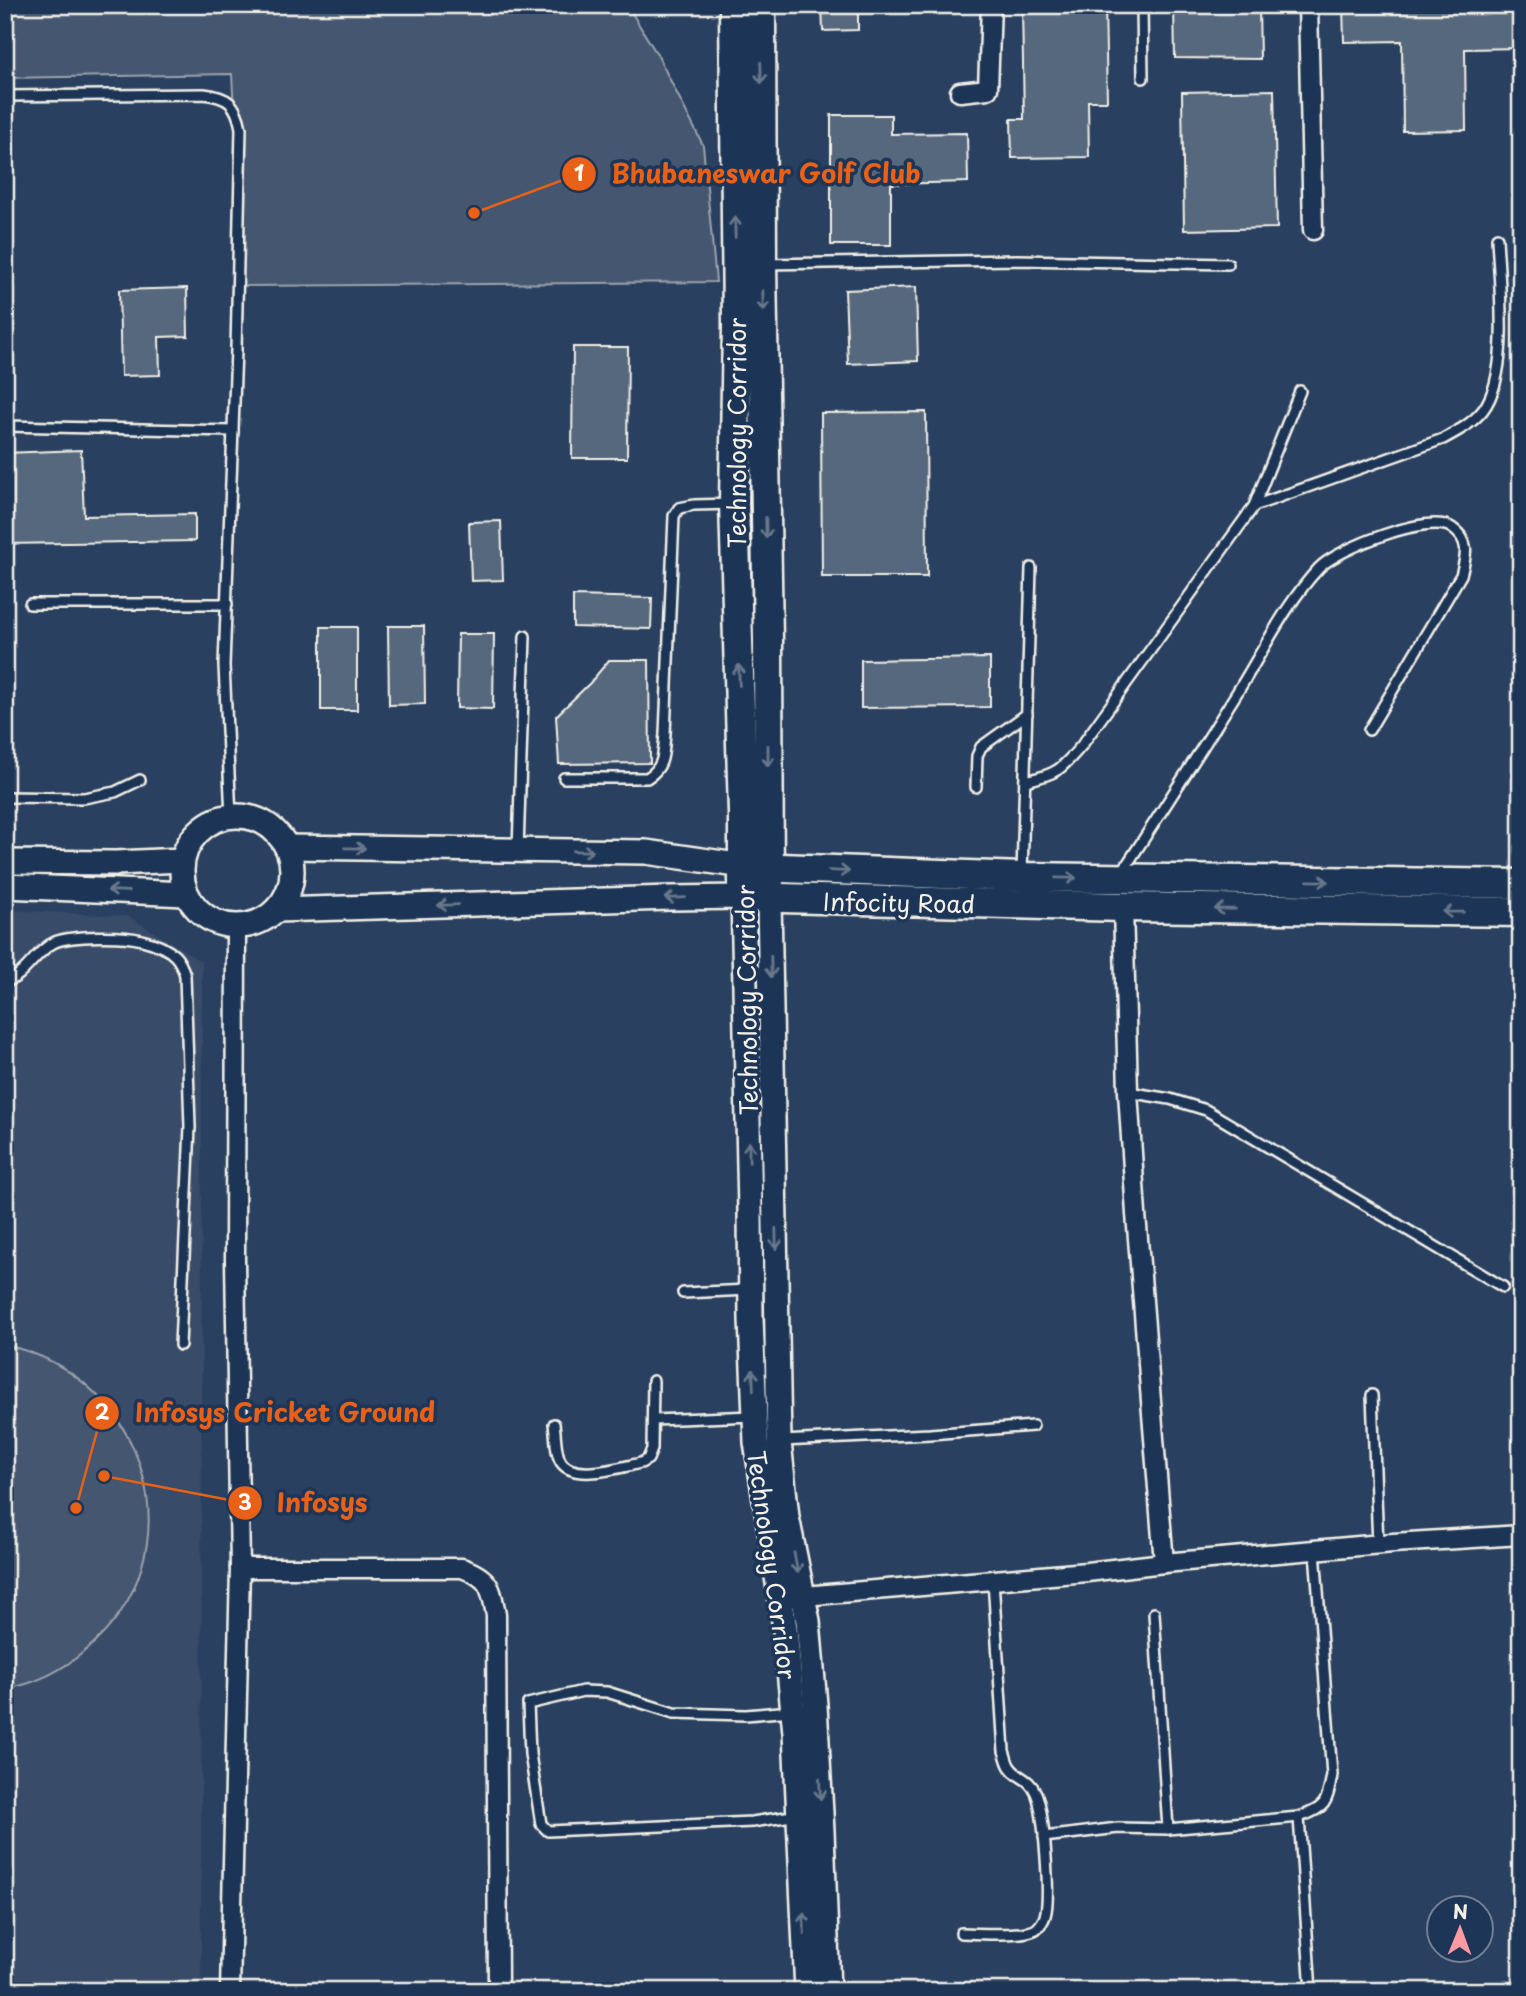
<svg xmlns="http://www.w3.org/2000/svg" width="1526" height="1996" font-family="'Playpen Sans',sans-serif">
	<rect width="100%" height="100%" fill="#2a4060"/>
	<filter id="ink" filterUnits="userSpaceOnUse"><feTurbulence type="fractalNoise" baseFrequency=".0143" numOctaves="2"/><feDisplacementMap in="SourceGraphic" scale="14" xChannelSelector="R" yChannelSelector="G"/><feConvolveMatrix kernelMatrix="1 2 1 2 8 2 1 2 1" color-interpolation-filters="sRGB"/></filter>
	<g filter="url(#ink)">
		<polygon fill="#374c69" points="5,910 128,916 202,962 201,1991 5,1991"/>
		<g fill="#445771" stroke="#9ca4ac" stroke-width="2">
			<polygon points="5,5 627,5 658,56 703,145 716,282 243,286 232,74 5,78"/>
			<path d="M5,1345C148,1376 201,1554 86,1650C63,1670 35,1684 5,1689Z"/>
		</g>
		<g fill="#56677d" stroke="#f4f1e8" stroke-width="2">
			<polygon points="822,5 858,5 858,30 823,31"/>
			<polygon points="1022,5 1105,5 1107,101 1088,101 1089,157 1012,158 1011,119 1024,119"/>
			<polygon points="1174,5 1259,5 1260,59 1175,58"/>
			<polygon points="1343,5 1521,5 1521,48 1465,49 1466,130 1403,131 1402,41 1344,42"/>
			<polygon points="1274,90 1277,228 1184,230 1182,92"/>
			<polygon points="831,115 891,115 891,134 967,133 968,182 891,184 891,245 831,245"/>
			<polygon points="916,287 918,361 848,364 845,290"/>
			<polygon points="187,288 188,336 159,337 160,375 121,376 119,290"/>
			<polygon points="573,347 628,347 627,458 572,458"/>
			<polygon points="926,412 927,577 822,577 821,413"/>
			<polygon points="81,450 84,516 195,514 195,541 5,544 5,453"/>
			<polygon points="501,521 503,580 471,581 469,522"/>
			<polygon points="573,596 652,598 651,629 573,627"/>
			<polygon points="388,626 424,626 425,704 389,705"/>
			<rect x="321" y="627" width="36" height="83"/>
			<polygon points="458,634 494,634 493,709 457,708"/>
			<polygon points="990,658 990,707 861,708 861,660"/>
			<polygon points="609,660 649,660 650,763 559,764 556,716 590,683"/>
		</g>
		<g fill="none" stroke-linecap="round" stroke-linejoin="round">
			<g stroke="#f4f1e8" stroke-width="14">
				<g id="service">
					<polyline points="1142,5 1143,78"/>
					<path d="M5,96L204,94C228,97 236,103 241,128L236,350L224,665L231,817"/>
					<polyline points="764,264 1018,260 1228,264"/>
					<polyline points="5,426 233,431"/>
					<polyline points="1254,506 1300,391"/>
					<polyline points="30,604 227,604"/>
					<path d="M564,778H647C665,767 663,753 665,734L674,516L679,508L694,505L732,504"/>
					<path d="M1025,781C1057,774 1061,770 1082,745L1254,506L1443,439C1458,431 1473,423 1483,410C1511,373 1499,284 1497,238"/>
					<polyline points="976,787 977,756 981,747 1027,714"/>
					<polyline points="5,797 84,798 115,792 140,780"/>
					<polyline points="518,850 525,636"/>
					<path d="M1122,872C1163,810 1203,747 1243,683C1266,645 1288,601 1319,568C1337,549 1430,512 1452,528C1471,541 1466,556 1461,575L1369,730"/>
					<polyline points="1022,874 1031,568"/>
					<path d="M5,982C25,977 36,950 55,942C72,935 124,935 142,940C154,943 166,947 175,956C180,961 183,969 185,975L190,1127L180,1345"/>
					<polyline points="1128,1092 1170,1099 1206,1110 1503,1287"/>
					<polyline points="683,1293 749,1290"/>
					<polyline points="1372,1395 1378,1545"/>
					<polyline points="654,1420 753,1416"/>
					<path d="M554,1424C556,1435 555,1453 561,1462C574,1482 621,1467 641,1463L648,1459L652,1449L653,1381"/>
					<polyline points="781,1441 930,1434 1033,1426"/>
					<polyline points="1154,1613 1168,1829"/>
					<polyline points="791,1711 746,1715 674,1713 607,1692 583,1691 528,1704 530,1754 541,1824 548,1831 752,1822 799,1815"/>
					<polyline points="1299,1817 1311,1991"/>
					<path d="M1044,1837L1118,1828L1168,1829L1299,1817C1327,1808 1327,1802 1332,1775L1315,1551"/>
					<path d="M961,1933C977,1933 1023,1937 1036,1929C1040,1926 1044,1920 1045,1916C1051,1897 1044,1811 1036,1793C1028,1776 1018,1779 1010,1767C1007,1763 1006,1756 1004,1751L993,1580"/>
				</g>
			</g>
			<g stroke="#f4f1e8" stroke-width="23">
				<g id="minor">
					<polyline points="1308,5 1313,230"/>
					<polyline points="960,92 988,89 991,5"/>
					<polyline points="1123,907 1128,1092 1136,1214 1164,1563"/>
					<path d="M240,1568H462C490,1578 491,1587 496,1615L498,1991"/>
					<polyline points="792,1597 1087,1572 1164,1563 1393,1543 1521,1535"/>
					<polyline points="230,1991 240,1568 235,1260 236,926"/>
				</g>
			</g>
			<g stroke="#f4f1e8" stroke-width="28">
				<g id="tertiary">
					<circle cx="237" cy="871" r="55"/>
					<polyline points="287,847 646,852 744,866"/>
					<polyline points="5,862 116,863 182,860"/>
					<polyline points="5,886 186,894"/>
					<polyline points="769,899 779,1442 787,1517 808,1621 815,1705 822,1831 828,1991"/>
					<polyline points="276,910 671,898 743,897 750,1211 751,1319 756,1442 785,1628 795,1733 807,1991"/>
				</g>
			</g>
			<g stroke="#f4f1e8" stroke-width="33">
				<g id="primary">
					<polyline points="734,5 737,326 734,503 743,813 743,897 1123,907 1521,912"/>
					<polyline points="761,5 762,264 768,640 769,899"/>
					<polyline points="754,867 1022,877 1521,884"/>
				</g>
			</g>
			<use href="#service" stroke="#1d3557" stroke-width="9"/>
			<use href="#minor" stroke="#1d3557" stroke-width="18"/>
			<use href="#tertiary" stroke="#1d3557" stroke-width="23"/>
			<use href="#primary" stroke="#1d3557" stroke-width="28"/>
		</g>
		<defs><path id="oneway-shaft" d="M-6 0H5M1.5-3L5.5 0L1.5 3" fill="none" stroke-width="1.6" stroke-linecap="round" stroke-linejoin="round" transform="scale(1.75)"/></defs>
		<g stroke="#68778a">
			<use href="#oneway-shaft" transform="translate(761 73) rotate(89)"/>
			<use href="#oneway-shaft" transform="translate(735 227) rotate(-91)"/>
			<use href="#oneway-shaft" transform="translate(763 301) rotate(89)"/>
			<use href="#oneway-shaft" transform="translate(766 528) rotate(89)"/>
			<use href="#oneway-shaft" transform="translate(739 675) rotate(-92)"/>
			<use href="#oneway-shaft" transform="translate(768 756) rotate(90)"/>
			<use href="#oneway-shaft" transform="translate(355 848) rotate(1)"/>
			<use href="#oneway-shaft" transform="translate(583 851) rotate(1)"/>
			<use href="#oneway-shaft" transform="translate(839 871) rotate(2)"/>
			<use href="#oneway-shaft" transform="translate(1066 878) rotate(1)"/>
			<use href="#oneway-shaft" transform="translate(1318 881) rotate(1)"/>
			<use href="#oneway-shaft" transform="translate(118 891) rotate(-178)"/>
			<use href="#oneway-shaft" transform="translate(675 898) rotate(178)"/>
			<use href="#oneway-shaft" transform="translate(448 905) rotate(178)"/>
			<use href="#oneway-shaft" transform="translate(1225 909) rotate(-179)"/>
			<use href="#oneway-shaft" transform="translate(1453 912) rotate(-179)"/>
			<use href="#oneway-shaft" transform="translate(771 967) rotate(89)"/>
			<use href="#oneway-shaft" transform="translate(749 1152) rotate(-91)"/>
			<use href="#oneway-shaft" transform="translate(776 1239) rotate(89)"/>
			<use href="#oneway-shaft" transform="translate(753 1380) rotate(-92)"/>
			<use href="#oneway-shaft" transform="translate(796 1563) rotate(79)"/>
			<use href="#oneway-shaft" transform="translate(820 1789) rotate(87)"/>
			<use href="#oneway-shaft" transform="translate(804 1923) rotate(-92)"/>
		</g>
	</g>
	<g text-anchor="middle" dominant-baseline="central" stroke-width="7" stroke-linejoin="round" paint-order="stroke">
		<g font-size="24" fill="#f4f1e8" stroke="#1d3557">
			<text transform="translate(736 433) rotate(-90)">Technology Corridor</text>
			<text transform="translate(899 902) rotate(1)">Infocity Road</text>
			<text transform="translate(746 1000) rotate(-91)">Technology Corridor</text>
			<text transform="translate(773 1565) rotate(82)">Technology Corridor</text>
		</g>
	</g>
	<path fill="none" stroke="#e96117" stroke-width="2.5" d="M474 213L579 174M76 1508L102 1413M104 1476L245 1503"/>
	<g fill="#e96117" stroke="#1d3557" stroke-width="2.5">
		<circle cx="474" cy="213" r="7"/>
		<circle cx="76" cy="1508" r="7"/>
		<circle cx="104" cy="1476" r="7"/>
		<circle cx="579" cy="174" r="18"/>
		<circle cx="102" cy="1413" r="18"/>
		<circle cx="245" cy="1503" r="18"/>
	</g>
	<g font-size="21" text-anchor="middle" font-weight="bold" fill="#fff">
		<text x="579" y="181">1</text>
		<text x="102" y="1420">2</text>
		<text x="245" y="1510">3</text>
	</g>
	<g font-size="26" text-anchor="middle" font-weight="bold" fill="#e96117" stroke="#1d3557" stroke-width="7" stroke-linejoin="round" paint-order="stroke">
		<text x="766" y="183">Bhubaneswar Golf Club</text>
		<text x="285" y="1422">Infosys Cricket Ground</text>
		<text x="322" y="1512">Infosys</text>
	</g>
	<rect width="1526" height="1996" fill="none" stroke="#1d3557" stroke-width="28"/>
	<rect x="14" y="14" width="1498" height="1968" fill="none" stroke="#f4f1e8" stroke-width="2.5" filter="url(#ink)"/>
	<g transform="translate(1460 1929) rotate(1)"><circle r="33" fill="#1d3557" stroke="#738091" stroke-width="2"/>
	<path d="M0-5L12 26L0 18L-12 26Z" fill="#ff9aa2"/>
	<text y="-10" font-size="19" font-weight="bold" text-anchor="middle" fill="#f4f1e8">N</text>
	</g>
</svg>
